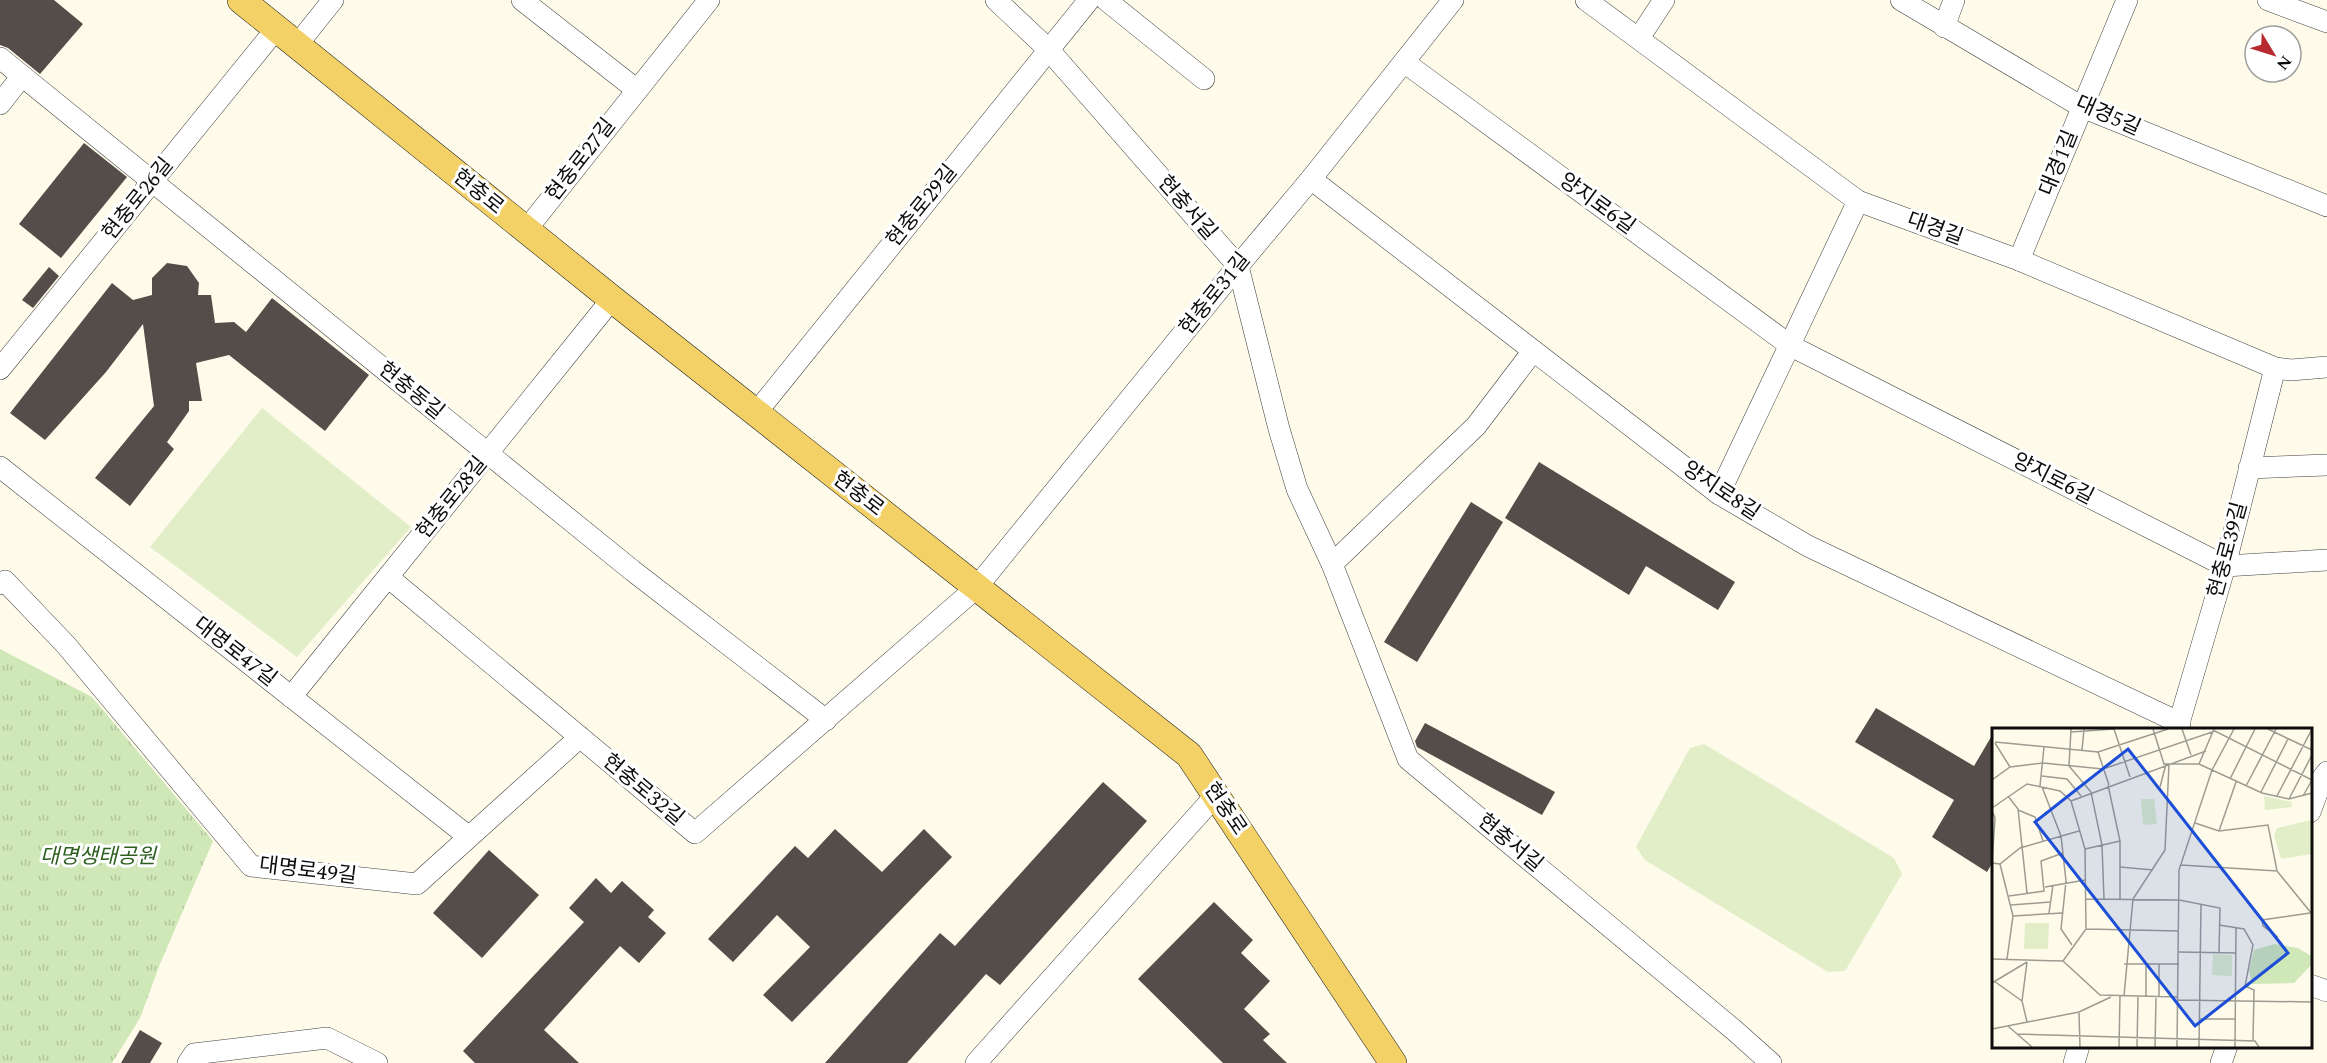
<svg xmlns="http://www.w3.org/2000/svg" width="2327" height="1063" font-family="Spectral,'Noto Sans KR',serif">
	<defs>
		<pattern id="grass-tufts" width="24" height="20" patternUnits="userSpaceOnUse" patternTransform="scale(1.5)"><rect width="24" height="20" fill="#d0e7b7"/><path d="M3 7l-1-3M5 7V3M7 7l1-3M15 17l-1-3M17 17v-4M19 17l1-3" fill="none" stroke="#b1c59c"/></pattern>
	</defs>
	<rect width="100%" height="100%" fill="#fefbeb"/>
	<polygon fill="url(#grass-tufts)" points="0,649 92,697 213,841 160,964 140,1018 112,1063 0,1063"/>
	<g fill="#e1eec8">
		<polygon points="262,408 411,527 297,657 150,547"/>
		<polygon points="1704,744 1894,858 1902,874 1845,971 1828,972 1645,860 1636,847 1690,748"/>
	</g>
	<g fill="#544d49">
		<polygon points="0,0 54,0 83,24 40,74 8,48 0,45"/>
		<polygon points="84,143 127,177 61,258 19,224"/>
		<polygon points="167,263 187,266 199,283 198,295 211,295 215,323 234,322 246,332 272,298 369,375 325,431 229,355 196,363 202,401 189,401 189,411 167,442 174,449 130,506 95,478 154,406 143,324 106,372 45,440 10,413 112,283 133,300 152,295 152,278"/>
		<polygon points="49,267 59,276 33,308 22,300"/>
		<polygon points="1539,462 1735,582 1718,610 1646,566 1629,595 1505,518"/>
		<polygon points="1471,502 1503,522 1417,662 1384,642"/>
		<polygon points="1876,708 1974,766 1994,732 1994,860 1987,872 1932,837 1954,800 1855,742"/>
		<polygon points="1425,723 1555,792 1542,815 1417,747 1415,741"/>
		<polygon points="1103,782 1147,821 1000,985 986,974 907,1063 825,1063 940,933 955,946"/>
		<polygon points="835,829 882,872 924,829 952,857 792,1022 763,995 810,947 777,915 733,962 708,939 795,846 808,858"/>
		<polygon points="489,850 539,895 482,958 433,913"/>
		<polygon points="596,878 611,893 622,881 654,910 648,917 666,933 639,963 620,946 544,1030 579,1063 475,1063 463,1051 584,922 569,908"/>
		<polygon points="1214,902 1253,940 1241,953 1270,981 1244,1009 1270,1034 1263,1040 1287,1063 1223,1063 1138,979"/>
		<polygon points="140,1030 162,1043 150,1063 121,1063"/>
	</g>
	<g fill="none" stroke-linecap="round" stroke-linejoin="round">
		<g stroke="#3f3f3f" stroke-width="22">
			<g id="minor">
				<polyline points="522,0 637,90"/>
				<polyline points="996,0 1048,49 1238,266 1279,429 1297,489 1332,564 1408,759 1734,1030 1771,1063"/>
				<polyline points="1106,0 1204,79"/>
				<polyline points="1586,0 1858,201 2019,260 2275,368 2291,370 2327,367"/>
				<polyline points="1901,0 2082,107 2327,206"/>
				<polyline points="2268,0 2327,22"/>
				<polyline points="1944,27 1954,0"/>
				<polyline points="1639,38 1664,0"/>
				<polyline points="297,45 333,0"/>
				<polyline points="0,58 633,571 826,720"/>
				<polyline points="1404,62 1791,346 2225,566 2327,560"/>
				<polyline points="0,104 22,76"/>
				<polyline points="1311,179 1719,494 1808,546 2180,723"/>
				<polyline points="526,230 709,0"/>
				<polyline points="2019,260 2127,0"/>
				<polyline points="0,369 276,29"/>
				<polyline points="756,413 1089,0"/>
				<polyline points="0,467 469,837"/>
				<polyline points="2249,468 2327,465"/>
				<polyline points="1719,494 1858,201"/>
				<polyline points="1332,564 1476,426 1533,351"/>
				<polyline points="388,577 695,833 976,588 1238,266 1311,179 1453,0"/>
				<polyline points="0,584 5,581 66,645 251,866 417,884 580,737"/>
				<polyline points="291,697 612,299"/>
				<polyline points="2177,730 2225,566 2275,368"/>
				<polyline points="2310,812 2323,777 2327,772"/>
				<polyline points="2310,985 2327,991"/>
				<polyline points="188,1063 194,1054 327,1038 377,1063"/>
				<polyline points="976,1063 1216,795"/>
				<polyline points="2074,1063 2079,1046"/>
				<polyline points="2221,1063 2227,1046"/>
			</g>
		</g>
		<g stroke="#1d1d1d" stroke-width="28">
			<polyline id="major" points="241,0 612,299 1189,755 1393,1063"/>
		</g>
		<use href="#minor" stroke="#fff" stroke-width="21"/>
		<use href="#major" stroke="#f3d166" stroke-width="27"/>
	</g>
	<g text-anchor="middle" dominant-baseline="central" stroke-width="6" stroke-linejoin="round" paint-order="stroke">
		<g font-size="21" fill="#0c0c0c" stroke="#fff">
			<text transform="translate(2108 116) rotate(24)">대경5길</text>
			<text transform="translate(581 160) rotate(-52)">현충로27길</text>
			<text transform="translate(2059 163) rotate(-68)">대경1길</text>
			<text transform="translate(478 192) rotate(39)">현충로</text>
			<text transform="translate(138 199) rotate(-51)">현충로26길</text>
			<text transform="translate(1597 204) rotate(36)">양지로6길</text>
			<text transform="translate(922 206) rotate(-51)">현충로29길</text>
			<text transform="translate(1187 208) rotate(49)">현충서길</text>
			<text transform="translate(1935 229) rotate(20)">대경길</text>
			<text transform="translate(1215 294) rotate(-51)">현충로31길</text>
			<text transform="translate(411 391) rotate(39)">현충동길</text>
			<text transform="translate(2053 479) rotate(27)">양지로6길</text>
			<text transform="translate(1721 491) rotate(34)">양지로8길</text>
			<text transform="translate(858 494) rotate(38)">현충로</text>
			<text transform="translate(452 498) rotate(-51)">현충로28길</text>
			<text transform="translate(2228 550) rotate(-75)">현충로39길</text>
			<text transform="translate(235 652) rotate(38)">대명로47길</text>
			<text transform="translate(643 790) rotate(40)">현충로32길</text>
			<text transform="translate(1225 809) rotate(56)">현충로</text>
			<text transform="translate(1510 843) rotate(40)">현충서길</text>
			<text transform="translate(308 871) rotate(7)">대명로49길</text>
		</g>
		<g font-size="21" font-style="italic" fill="#2d601f" stroke="#fff">
			<text x="98" y="857">대명생태공원</text>
		</g>
	</g>
	<g transform="translate(1992 728)">
		<rect width="320" height="320" fill="#fefbeb"/>
		<path d="M282,216L306,220L319,228V237L302,255L260,256L257,242L262,222Z" fill="#d0e7b7"/>
		<path d="M272,68L299,74L300,79L273,82ZM149,71H162L165,96L151,97ZM319,92V126L289,131L282,107L285,100ZM33,195H57L56,221H32ZM221,226L240,227V248L220,247Z" fill="#e1eec8"/>
		<path fill="none" stroke="#9d9b92" stroke-width="1.5" d="M79,1L77,38L99,64L110,117L112,171M122,1L138,49M161,1L172,36H207L270,65L297,71L320,65M190,1L199,27M276,1L320,22M79,4L122,1M3,14L106,24L176,1M3,15L18,39M90,22L92,1M106,24L117,57M207,36L222,1M50,48L75,51L89,68M238,51L263,1M0,52L18,39L51,35L111,41L223,3L320,52M116,57L128,113V171M48,58L52,19M254,58L284,1M50,59L69,108L74,153L69,201L80,217M168,59L174,36M269,64L296,11M16,68L26,81L35,165M285,68L320,1M311,68L320,52M297,71L320,27M79,73L214,23M0,80L35,56L68,63L79,73L93,121L94,201L71,233M26,82L43,89L51,113M0,83L3,90L0,135L8,136L28,120L87,103M203,95L227,103L276,97L285,143L320,186M227,103L244,54M93,121L128,113M8,136L21,188L15,231M189,137L285,143M128,139L161,142M53,159L93,152M17,168L52,163L49,133L71,125M94,171L187,172L228,180L227,224M19,177L58,174M57,185L61,157M21,188L70,185M227,197L252,201L261,217L253,258L262,262L261,312M94,201L187,203M286,209L271,198L270,192L318,185M187,224L244,225M0,231L71,233M71,233L108,267L186,269M35,234L30,273L35,294M132,236H187M2,253L30,273M0,255L35,234M132,268L141,171L173,122L177,36M154,269V236M167,269V236M186,272L320,274M87,285L88,319M208,291H243M16,298L40,319M0,301L87,284L119,269M25,306L263,313L267,319M127,319L128,268M145,319L146,268M163,319L164,270M185,319L187,142L220,42L242,1M207,319L209,177M243,319L244,200"/>
		<path fill="#1d4ed8" fill-opacity="0.15" stroke="#1d4ed8" stroke-width="3" d="M136,21L296,225L203,298L43,94Z"/>
		<rect width="320" height="320" fill="none" stroke="#0c0c0c" stroke-width="3"/>
	</g>
	<g transform="translate(2273 54) rotate(128)"><circle r="28" fill="#ffffff" stroke="#9e9e9e" stroke-width="1.5"/>
	<path d="M0-4.5L10 22L0 15L-10 22Z" fill="#b62a30"/>
	<text y="-9" font-size="16" font-weight="bold" text-anchor="middle" fill="#0c0c0c">N</text>
	</g>
</svg>
